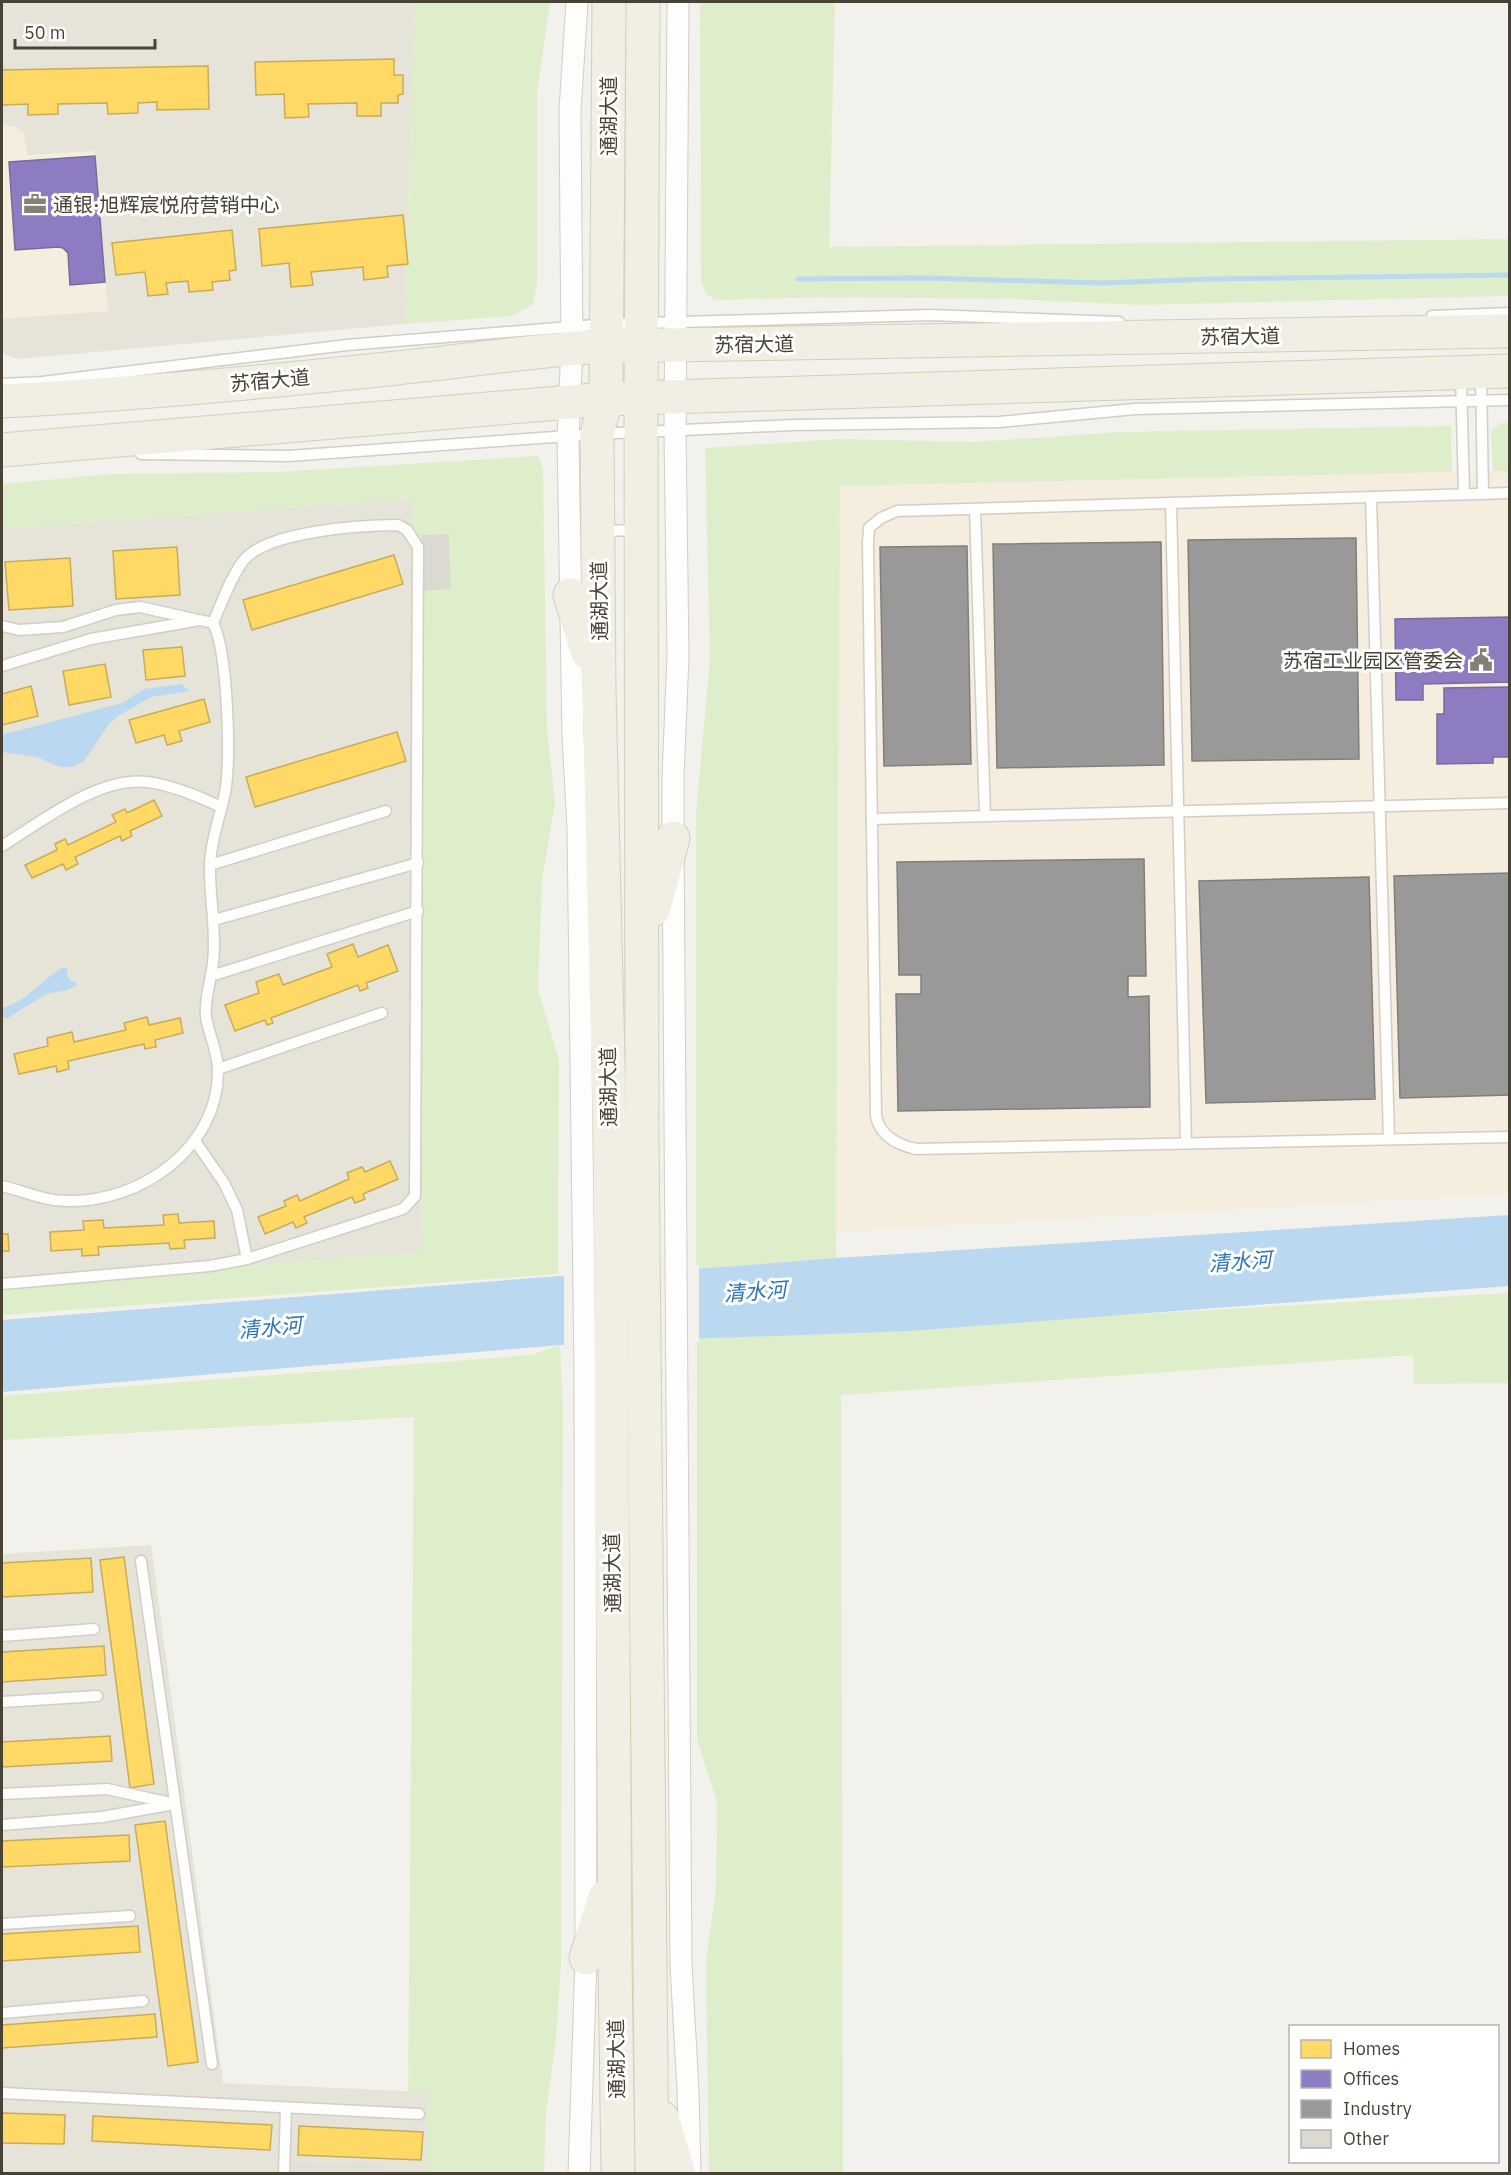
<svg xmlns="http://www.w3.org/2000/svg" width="1511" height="2175" font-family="'IBM Plex Sans','Noto Sans SC',sans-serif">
	<rect width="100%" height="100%" fill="#f2f1eb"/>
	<g fill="#e6e3d8">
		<polygon points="2,2 415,2 404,324 17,359 5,354 2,351"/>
		<polygon points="412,499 421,1252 2,1285 2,529"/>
		<polygon points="151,1545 223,2083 427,2092 427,2173 2,2174 2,1554"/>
	</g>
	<g fill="#f5edde">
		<polygon points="2,124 15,127 24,133 27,155 95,151 108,311 2,319"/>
		<polygon points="1509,471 1509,1194 836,1232 840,486"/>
	</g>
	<g fill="#deeecb">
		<polygon points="415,2 550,2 537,94 537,284 533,304 513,316 404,324"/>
		<polygon points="700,2 835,2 829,247 1509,239 1509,296 1141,305 1012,299 828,297 716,300 707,295 701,281"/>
		<polygon points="1501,423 1509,423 1509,471 1493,471 1491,431"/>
		<polygon points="1451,426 1452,472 840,486 836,1258 696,1269 696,813 710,659 705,448 840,439 974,442 1121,432"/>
		<polygon points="538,456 543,469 547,728 555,804 542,880 538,990 559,1060 558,1274 2,1315 2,1285 421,1252 412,499 2,529 2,484 112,474 277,472"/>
		<polygon points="1509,1293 1509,1383 1414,1384 1413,1355 841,1395 843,2173 709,2173 706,1960 716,1889 717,1802 697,1739 697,1339"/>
		<polygon points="560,1345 563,1410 561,1963 556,2040 546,2113 544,2173 427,2173 427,2092 408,2092 414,1417 2,1440 2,1396 531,1355"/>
	</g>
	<polygon fill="#e1e0da" points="290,2161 384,2165 384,2173 289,2173"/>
	<g fill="#bbd8f1">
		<polygon points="181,684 190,691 151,697 118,716 109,724 84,761 73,767 60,767 37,757 2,752 2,735 122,703 144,689"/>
		<path d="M64,967L67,968C67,975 67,981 75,982L76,986L67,990L46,994L8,1018H2V1008C28,1002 41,979 64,967Z"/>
		<polygon points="1509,1215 1509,1286 909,1331 584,1343 2,1392 2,1320 598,1273 696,1269 836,1258"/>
	</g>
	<polygon fill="#f2f1eb" points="699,1265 699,1342 564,1348 564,1273"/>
	<g fill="#ffd966" stroke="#c8ac58" stroke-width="1.5">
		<polygon points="394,59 394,75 403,75 403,94 398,95 398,103 381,103 381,116 357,116 357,103 308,104 309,117 285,118 284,94 256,95 255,62"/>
		<polygon points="208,66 209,109 157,110 157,102 138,103 138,113 108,114 107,103 58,104 58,114 28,115 28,104 2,105 2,70"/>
		<polygon points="403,215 408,264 387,266 388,277 364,280 363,267 311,272 313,285 291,287 289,263 262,266 259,229"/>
		<polygon points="232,230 236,270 229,271 230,280 212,282 213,290 189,292 188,281 166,283 168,294 148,296 145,272 116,275 112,243"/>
		<polygon points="177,547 180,595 116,599 113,551"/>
		<polygon points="394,555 403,584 252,630 243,600"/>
		<polygon points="70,558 73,606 9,610 5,562"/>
		<polygon points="182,647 185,676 146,680 143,650"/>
		<polygon points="105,664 111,697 69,705 63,671"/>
		<polygon points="31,686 38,716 2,725 2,694"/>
		<polygon points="204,699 210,722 179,731 182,741 167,745 164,735 136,743 129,720"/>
		<polygon points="397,732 406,761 255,807 246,777"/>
		<polygon points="154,800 162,816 130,831 132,836 122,841 120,836 75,857 78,864 66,870 63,864 32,878 25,865 57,850 55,844 65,839 68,845 116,822 112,815 125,809 127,813"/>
		<polygon points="353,944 358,957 388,945 398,971 366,983 368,988 360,991 358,985 271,1018 273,1023 267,1025 265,1020 235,1031 225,1005 259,993 256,982 279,974 283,985 332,967 327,954"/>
		<polygon points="147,1017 149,1025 180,1018 183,1033 155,1040 156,1047 145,1049 144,1044 68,1061 69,1069 57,1072 56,1066 19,1074 14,1054 48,1046 47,1038 72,1032 74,1042 126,1030 124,1023"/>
		<polygon points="390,1161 398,1179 363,1194 365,1199 355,1203 352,1197 304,1217 307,1223 296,1228 293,1222 265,1234 258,1217 286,1206 284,1201 297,1195 300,1201 349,1179 347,1173 362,1167 365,1172"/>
		<polygon points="178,1214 179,1223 214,1221 215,1238 184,1240 185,1248 170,1249 169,1243 98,1247 99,1255 82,1256 82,1249 51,1251 50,1232 84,1230 83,1221 103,1220 104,1228 164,1225 163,1215"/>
		<polygon points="2,1234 8,1234 9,1251 2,1251"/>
		<polygon points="124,1557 154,1784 130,1788 100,1560"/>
		<polygon points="91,1558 93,1592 2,1597 2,1563"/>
		<polygon points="104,1646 106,1675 2,1682 2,1652"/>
		<polygon points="110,1736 112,1761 2,1767 2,1742"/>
		<polygon points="165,1821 198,2062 168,2066 135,1825"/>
		<polygon points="129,1835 130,1861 2,1867 2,1841"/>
		<polygon points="138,1926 140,1952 2,1961 2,1934"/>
		<polygon points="155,2014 157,2037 2,2048 2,2025"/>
		<polygon points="2,2113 65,2115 64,2144 2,2143"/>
		<polygon points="93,2116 272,2125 270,2150 92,2141"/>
		<polygon points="299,2126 423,2132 421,2160 298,2155"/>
	</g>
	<g fill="#8e7cc3" stroke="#796b99" stroke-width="1.5">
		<polygon points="95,156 105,282 70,285 68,253 63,248 58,247 15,250 9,162"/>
		<polygon points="1510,617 1510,682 1423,684 1423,700 1396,700 1395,619"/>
		<polygon points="1510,687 1510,757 1493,757 1493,763 1437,764 1437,714 1444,714 1444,688"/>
	</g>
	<g fill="#999" stroke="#817f7b" stroke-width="1.5">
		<polygon points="1356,538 1359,759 1192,761 1188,540"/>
		<polygon points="1161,542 1164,765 997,768 993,544"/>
		<polygon points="967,546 971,764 884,766 880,547"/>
		<polygon points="1144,859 1146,976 1128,976 1128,997 1149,996 1150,1107 898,1111 896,994 921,994 921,975 899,975 897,862"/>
		<polygon points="1510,873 1510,1095 1400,1098 1394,876"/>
		<polygon points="1369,877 1375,1099 1206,1103 1199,881"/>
	</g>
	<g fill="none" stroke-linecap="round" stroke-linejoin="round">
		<polyline stroke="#bbd8f1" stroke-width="5" points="798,279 926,278 1101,283 1211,279 1510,275"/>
	</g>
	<polygon fill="#dcd9d3" stroke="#dad8d1" stroke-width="1.5" points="448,535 450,588 424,590 422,536"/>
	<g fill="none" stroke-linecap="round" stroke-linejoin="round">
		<g stroke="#d0cec8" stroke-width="13">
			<g id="service">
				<polyline points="1432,316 1510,313"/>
				<polyline points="1481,374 1483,494"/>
				<polyline points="1461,376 1464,494"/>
				<polyline points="2,384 42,382 347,345 607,324 931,315 1119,322"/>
				<polyline points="141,454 288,456 597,434 793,425 999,422 1135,409 1510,400"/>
				<path d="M1510,493L897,511L881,518L869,528L868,542L876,1116C880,1136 898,1145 916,1149L1510,1137"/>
				<polyline points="1371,497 1389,1139"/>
				<polyline points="1171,503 1186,1143"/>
				<polyline points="975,509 985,816"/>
				<polyline points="600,531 638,530"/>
				<polyline points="2,626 19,630 63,627 116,610 140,607 194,619"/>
				<path d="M2,666L91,639L200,620L213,623C228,652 231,759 225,793C220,817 211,839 210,864C209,897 217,930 213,963C211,981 204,999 206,1017C209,1035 218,1052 218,1070C219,1148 140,1203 67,1201C44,1201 24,1191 2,1186"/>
				<polyline points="872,819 1510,803"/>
				<path d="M2,846C41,822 99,776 147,782C172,785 198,796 221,807"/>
				<polyline points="210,865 386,811"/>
				<polyline points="214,920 418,863"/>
				<polyline points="211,976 418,911"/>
				<polyline points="218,1069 382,1013"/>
				<polyline points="195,1141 224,1183 237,1210 247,1259"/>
				<path d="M2,1284L210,1266L247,1259L403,1209L415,1196L418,547L407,530L398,525C363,525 266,531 243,561C230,579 222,602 213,623"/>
				<polyline points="141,1561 212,2064"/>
				<polyline points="2,1636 94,1629"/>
				<polyline points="2,1702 97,1696"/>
				<polyline points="2,1794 107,1789 175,1804"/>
				<polyline points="2,1825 102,1817 169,1805"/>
				<polyline points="2,1924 130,1916"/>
				<polyline points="2,2013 143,2001"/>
				<polyline points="2,2093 419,2114"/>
				<polyline points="284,2174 286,2108"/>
			</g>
		</g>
		<g stroke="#d0cec8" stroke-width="23">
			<g id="minor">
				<polyline points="577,2 570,111 572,348 568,436 573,735 578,828 585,1372 586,1958 579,2174"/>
				<polyline points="678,2 675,430 678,656 673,777 673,838 681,1965 688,2090 690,2174"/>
			</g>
		</g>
		<g stroke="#d5ceb8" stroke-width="35">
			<g id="primary">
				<polyline points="609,2 606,399 597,434 599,690 610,1144 615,1958 618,2174"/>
				<polyline points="643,2 641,398 642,1137 652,2174"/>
				<path d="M2,401C134,394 266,382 397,368C467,361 536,350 606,346L1510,331"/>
				<polyline points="2,450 606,399 1510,371"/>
				<polyline points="570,595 588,653"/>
				<polyline points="653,910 673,838"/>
				<polyline points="586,1958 605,1897"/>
				<polyline points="662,2118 679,2174"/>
			</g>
		</g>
		<use href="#service" stroke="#fdfdfc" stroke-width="10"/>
		<use href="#minor" stroke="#fdfdfc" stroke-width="21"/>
		<use href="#primary" stroke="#f1eee4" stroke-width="33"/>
	</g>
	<defs>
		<g id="office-bare" transform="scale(1.8)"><path d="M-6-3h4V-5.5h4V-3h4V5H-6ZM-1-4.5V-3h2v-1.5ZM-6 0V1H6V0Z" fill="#848075" stroke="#fff" stroke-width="2.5" paint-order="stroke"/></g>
		<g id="civic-bare" transform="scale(1.8)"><path d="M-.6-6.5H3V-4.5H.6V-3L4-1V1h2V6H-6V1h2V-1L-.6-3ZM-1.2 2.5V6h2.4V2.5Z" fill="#848075" stroke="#fff" stroke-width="2.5" paint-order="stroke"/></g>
	</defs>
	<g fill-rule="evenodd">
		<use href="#office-bare" x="35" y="204"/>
		<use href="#civic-bare" x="1481" y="660"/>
	</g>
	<g text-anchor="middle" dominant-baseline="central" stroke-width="6" stroke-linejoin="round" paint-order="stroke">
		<g font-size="20" fill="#494336" stroke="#fff">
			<text transform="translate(608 116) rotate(-90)">通湖大道</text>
			<text transform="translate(1240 336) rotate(-1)">苏宿大道</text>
			<text transform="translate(754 344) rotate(-1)">苏宿大道</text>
			<text transform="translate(270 380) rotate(-5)">苏宿大道</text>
			<text transform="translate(599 601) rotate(-91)">通湖大道</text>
			<text transform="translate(608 1087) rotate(-91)">通湖大道</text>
			<text transform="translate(612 1573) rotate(-91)">通湖大道</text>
			<text transform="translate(616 2059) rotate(-91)">通湖大道</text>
		</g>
		<g font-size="20" fill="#494336" stroke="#fff" text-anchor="start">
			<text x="53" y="204">通银·旭辉宸悦府营销中心</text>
			<text x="1463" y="660" text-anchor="end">苏宿工业园区管委会</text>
		</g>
		<g font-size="21" font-style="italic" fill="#2a75ba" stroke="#fff">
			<text transform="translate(1240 1261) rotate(-4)">清水河</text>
			<text transform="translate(755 1291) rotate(-4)">清水河</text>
			<text transform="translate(270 1327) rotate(-5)">清水河</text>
		</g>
	</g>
	<rect width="1511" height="2175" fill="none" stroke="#494336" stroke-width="6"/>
	<rect x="1289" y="2025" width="210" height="138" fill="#ffffff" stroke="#b6b4af" stroke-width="1.5"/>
	<rect x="1301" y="2040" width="30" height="18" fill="#ffd966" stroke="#b6b4af" stroke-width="1.5"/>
	<text x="1343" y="2055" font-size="18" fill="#494336">Homes</text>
	<rect x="1301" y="2070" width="30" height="18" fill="#8e7cc3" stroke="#b6b4af" stroke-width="1.5"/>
	<text x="1343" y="2085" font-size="18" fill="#494336">Offices</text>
	<rect x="1301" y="2100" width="30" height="18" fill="#999999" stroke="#b6b4af" stroke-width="1.5"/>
	<text x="1343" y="2115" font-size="18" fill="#494336">Industry</text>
	<rect x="1301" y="2130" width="30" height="18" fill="#dcd9d3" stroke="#b6b4af" stroke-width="1.5"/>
	<text x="1343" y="2145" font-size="18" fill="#494336">Other</text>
	<path d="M15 39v9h140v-9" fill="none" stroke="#494336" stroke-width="3"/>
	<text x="24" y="39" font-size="18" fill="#494336" stroke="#ffffff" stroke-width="4.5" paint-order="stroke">50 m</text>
</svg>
